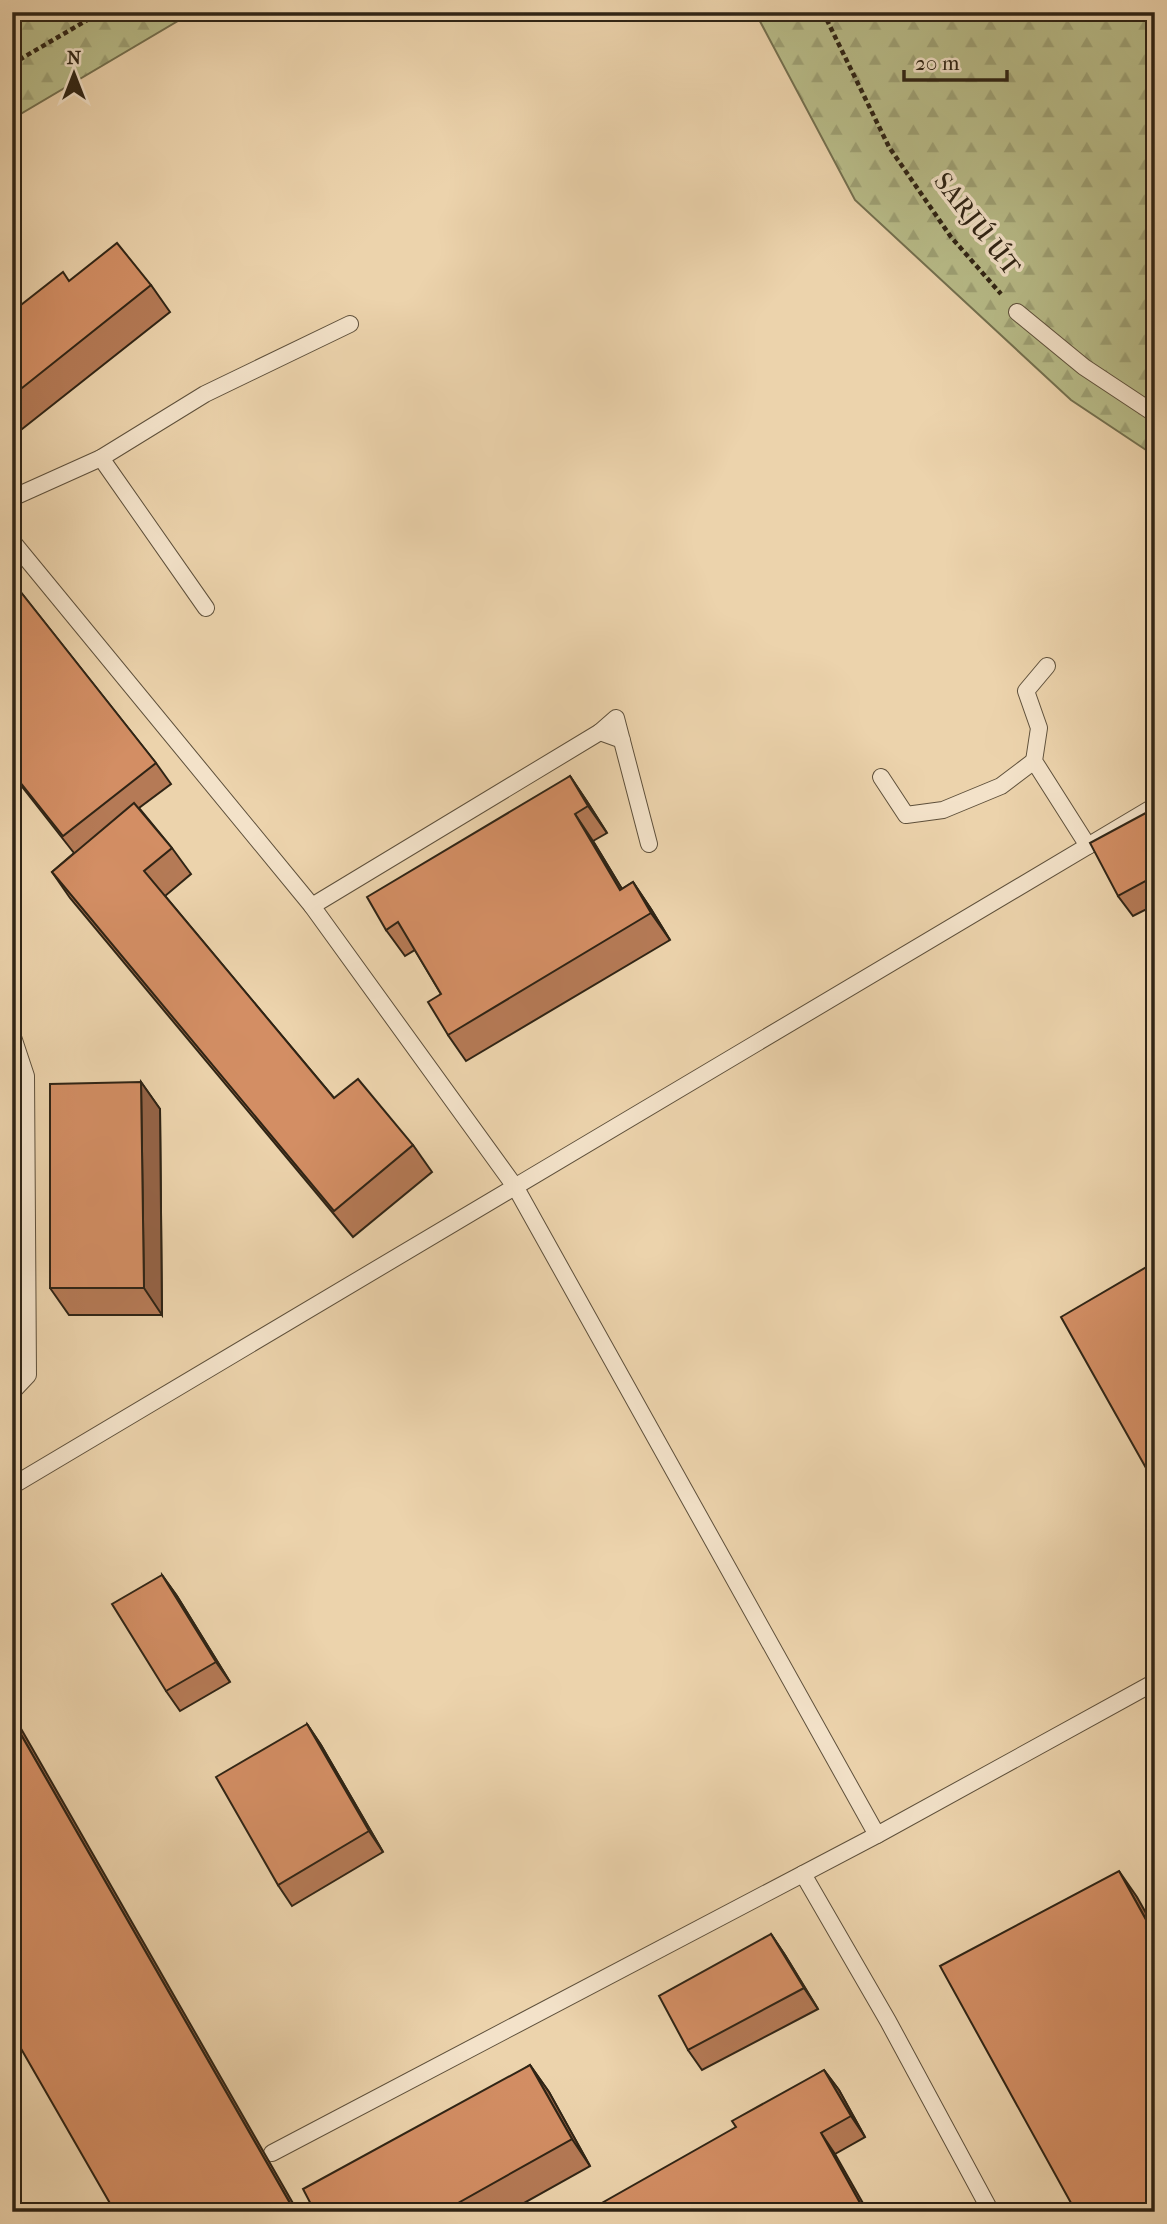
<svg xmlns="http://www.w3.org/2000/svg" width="1167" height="2224" font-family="'IM FELL French Canon',serif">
	<defs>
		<pattern id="forest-firs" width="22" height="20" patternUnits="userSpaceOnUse" patternTransform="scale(1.75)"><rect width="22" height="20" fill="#b8bc89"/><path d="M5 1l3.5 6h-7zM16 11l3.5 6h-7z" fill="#9ea175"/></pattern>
	</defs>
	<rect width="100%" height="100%" fill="#ecd3ac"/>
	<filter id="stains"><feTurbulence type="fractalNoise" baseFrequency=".00286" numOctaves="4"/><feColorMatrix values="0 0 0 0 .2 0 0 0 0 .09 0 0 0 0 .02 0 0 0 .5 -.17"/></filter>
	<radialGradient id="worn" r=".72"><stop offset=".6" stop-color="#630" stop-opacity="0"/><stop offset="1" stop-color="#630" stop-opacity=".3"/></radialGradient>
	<g fill="url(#forest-firs)" stroke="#74704f" stroke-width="2">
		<polygon points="12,12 193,12 12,119"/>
		<polygon points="755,12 1155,12 1155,456 1071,400 855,200"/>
	</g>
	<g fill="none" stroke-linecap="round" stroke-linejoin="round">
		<g stroke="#5e503b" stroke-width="18">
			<g id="lane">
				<polyline points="1017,312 1084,367 1155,414"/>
				<polyline points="101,458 206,608"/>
				<polyline points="12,498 101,458 205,394 350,324"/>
				<polyline points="12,541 312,906 516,1188 877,1835 1155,1682"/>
				<polyline points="1047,666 1026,691 1039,728 1034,761 1088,846"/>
				<polyline points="622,740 600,732 616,718 649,844"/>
				<polyline points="881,777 906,815 943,810 1001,786 1034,761"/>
				<polyline points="312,906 600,732"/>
				<polyline points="12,1034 26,1076 28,1375 12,1392"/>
				<polyline points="12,1486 1155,806"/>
				<polyline points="803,1874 888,2021 991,2212"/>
				<polyline points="272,2153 877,1835"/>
			</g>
		</g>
		<g stroke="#2f2415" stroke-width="4.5" stroke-dasharray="5 3.5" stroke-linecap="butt">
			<polyline points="823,12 889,147 951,237 1001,294"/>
			<polyline points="12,64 101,12"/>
		</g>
		<use href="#lane" stroke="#f3e2c9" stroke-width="16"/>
	</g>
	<g fill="#b57a56" stroke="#2f2415" stroke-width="2">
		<polygon points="69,281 151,285 170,312 12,437 12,312"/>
		<polygon points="12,581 156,763 171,784 139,808 172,848 191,874 165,896 334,1098 413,1145 432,1172 353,1237 70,898 52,872 74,853 12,774"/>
		<polygon points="570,776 588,803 607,833 593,841 622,889 633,882 651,909 670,940 466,1061 448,1035 441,994 415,950 405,956 386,930"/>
		<polygon points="1155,808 1155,905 1133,916 1118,896"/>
		<polygon points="141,1082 160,1109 162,1315 69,1315 50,1288"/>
		<polygon points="162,1575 177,1596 230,1682 180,1711 166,1691"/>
		<polygon points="307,1724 321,1745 383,1852 292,1906 278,1885"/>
		<polygon points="771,1934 785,1955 818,2009 702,2070 688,2050"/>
		<polygon points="530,2065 549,2092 590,2166 508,2212 315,2212"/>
		<polygon points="824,2070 839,2090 865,2137 835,2154 736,2127"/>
	</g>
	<g fill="#946346" stroke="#2f2415" stroke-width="2">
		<polygon points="570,776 588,803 607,833 588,806"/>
		<polygon points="575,814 593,841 639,917 620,890"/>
		<polygon points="633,882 651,909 670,940 651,913"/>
		<polygon points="141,1082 160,1109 162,1315 144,1288"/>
		<polygon points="162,1575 177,1596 230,1682 216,1662"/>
		<polygon points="12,1713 298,2212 295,2212 12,1719"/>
		<polygon points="307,1724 321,1745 383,1852 369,1831"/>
		<polygon points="1119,1871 1137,1897 1155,1929 1155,1936"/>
		<polygon points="771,1934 785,1955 818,2009 804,1988"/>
		<polygon points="530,2065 549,2092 590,2166 572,2139"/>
		<polygon points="824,2070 839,2090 865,2137 851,2116"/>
		<polygon points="821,2133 835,2154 868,2212 865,2212"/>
	</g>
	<g fill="#d38e64" stroke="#2f2415" stroke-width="2">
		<polygon points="117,243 151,285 12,396 12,312 63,272 69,281"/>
		<polygon points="12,581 156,763 63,836 12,772"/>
		<polygon points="570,776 588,806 575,814 620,890 633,882 651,913 448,1035 428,1002 441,994 398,922 386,930 367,897"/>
		<polygon points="134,803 172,848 144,871 334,1098 358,1079 413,1145 334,1211 52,872"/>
		<polygon points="1155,808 1155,876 1118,896 1090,843"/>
		<polygon points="141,1082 144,1288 50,1288 50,1084"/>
		<polygon points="1155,1262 1155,1484 1061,1317"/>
		<polygon points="162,1575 216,1662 166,1691 112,1604"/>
		<polygon points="12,1719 295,2212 115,2212 12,2033"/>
		<polygon points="307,1724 369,1831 278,1885 216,1777"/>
		<polygon points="1119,1871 1155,1936 1155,2212 1076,2212 940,1966"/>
		<polygon points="771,1934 804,1988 688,2050 659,1996"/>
		<polygon points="530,2065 572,2139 442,2212 315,2212 303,2189"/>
		<polygon points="824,2070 851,2116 821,2133 865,2212 586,2212 736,2127 732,2121"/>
	</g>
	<g text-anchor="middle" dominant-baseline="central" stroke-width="7" stroke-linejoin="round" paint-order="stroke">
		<g font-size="26" fill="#2f2415" stroke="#f3e2c9">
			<text transform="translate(977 224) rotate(52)">SARJÚ ÚT</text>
		</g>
	</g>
	<rect width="1167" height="2224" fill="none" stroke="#ecd3ac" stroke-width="42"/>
	<rect x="14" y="14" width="1139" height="2196" fill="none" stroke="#2f2415" stroke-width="3.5"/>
	<rect x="21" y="21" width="1125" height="2182" fill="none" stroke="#2f2415" stroke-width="2"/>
	<g transform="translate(74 74)" stroke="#f3e2c9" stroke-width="5" paint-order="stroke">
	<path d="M0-5L12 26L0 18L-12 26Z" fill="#2f2415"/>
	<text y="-10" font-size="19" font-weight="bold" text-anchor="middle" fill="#2f2415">N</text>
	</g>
	<path d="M904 70v10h103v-10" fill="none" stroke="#2f2415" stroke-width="3.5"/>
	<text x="915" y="70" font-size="21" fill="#2f2415" stroke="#f3e2c9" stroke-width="5" paint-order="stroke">20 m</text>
	<rect width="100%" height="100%" filter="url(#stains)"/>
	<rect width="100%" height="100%" fill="url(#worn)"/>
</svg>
